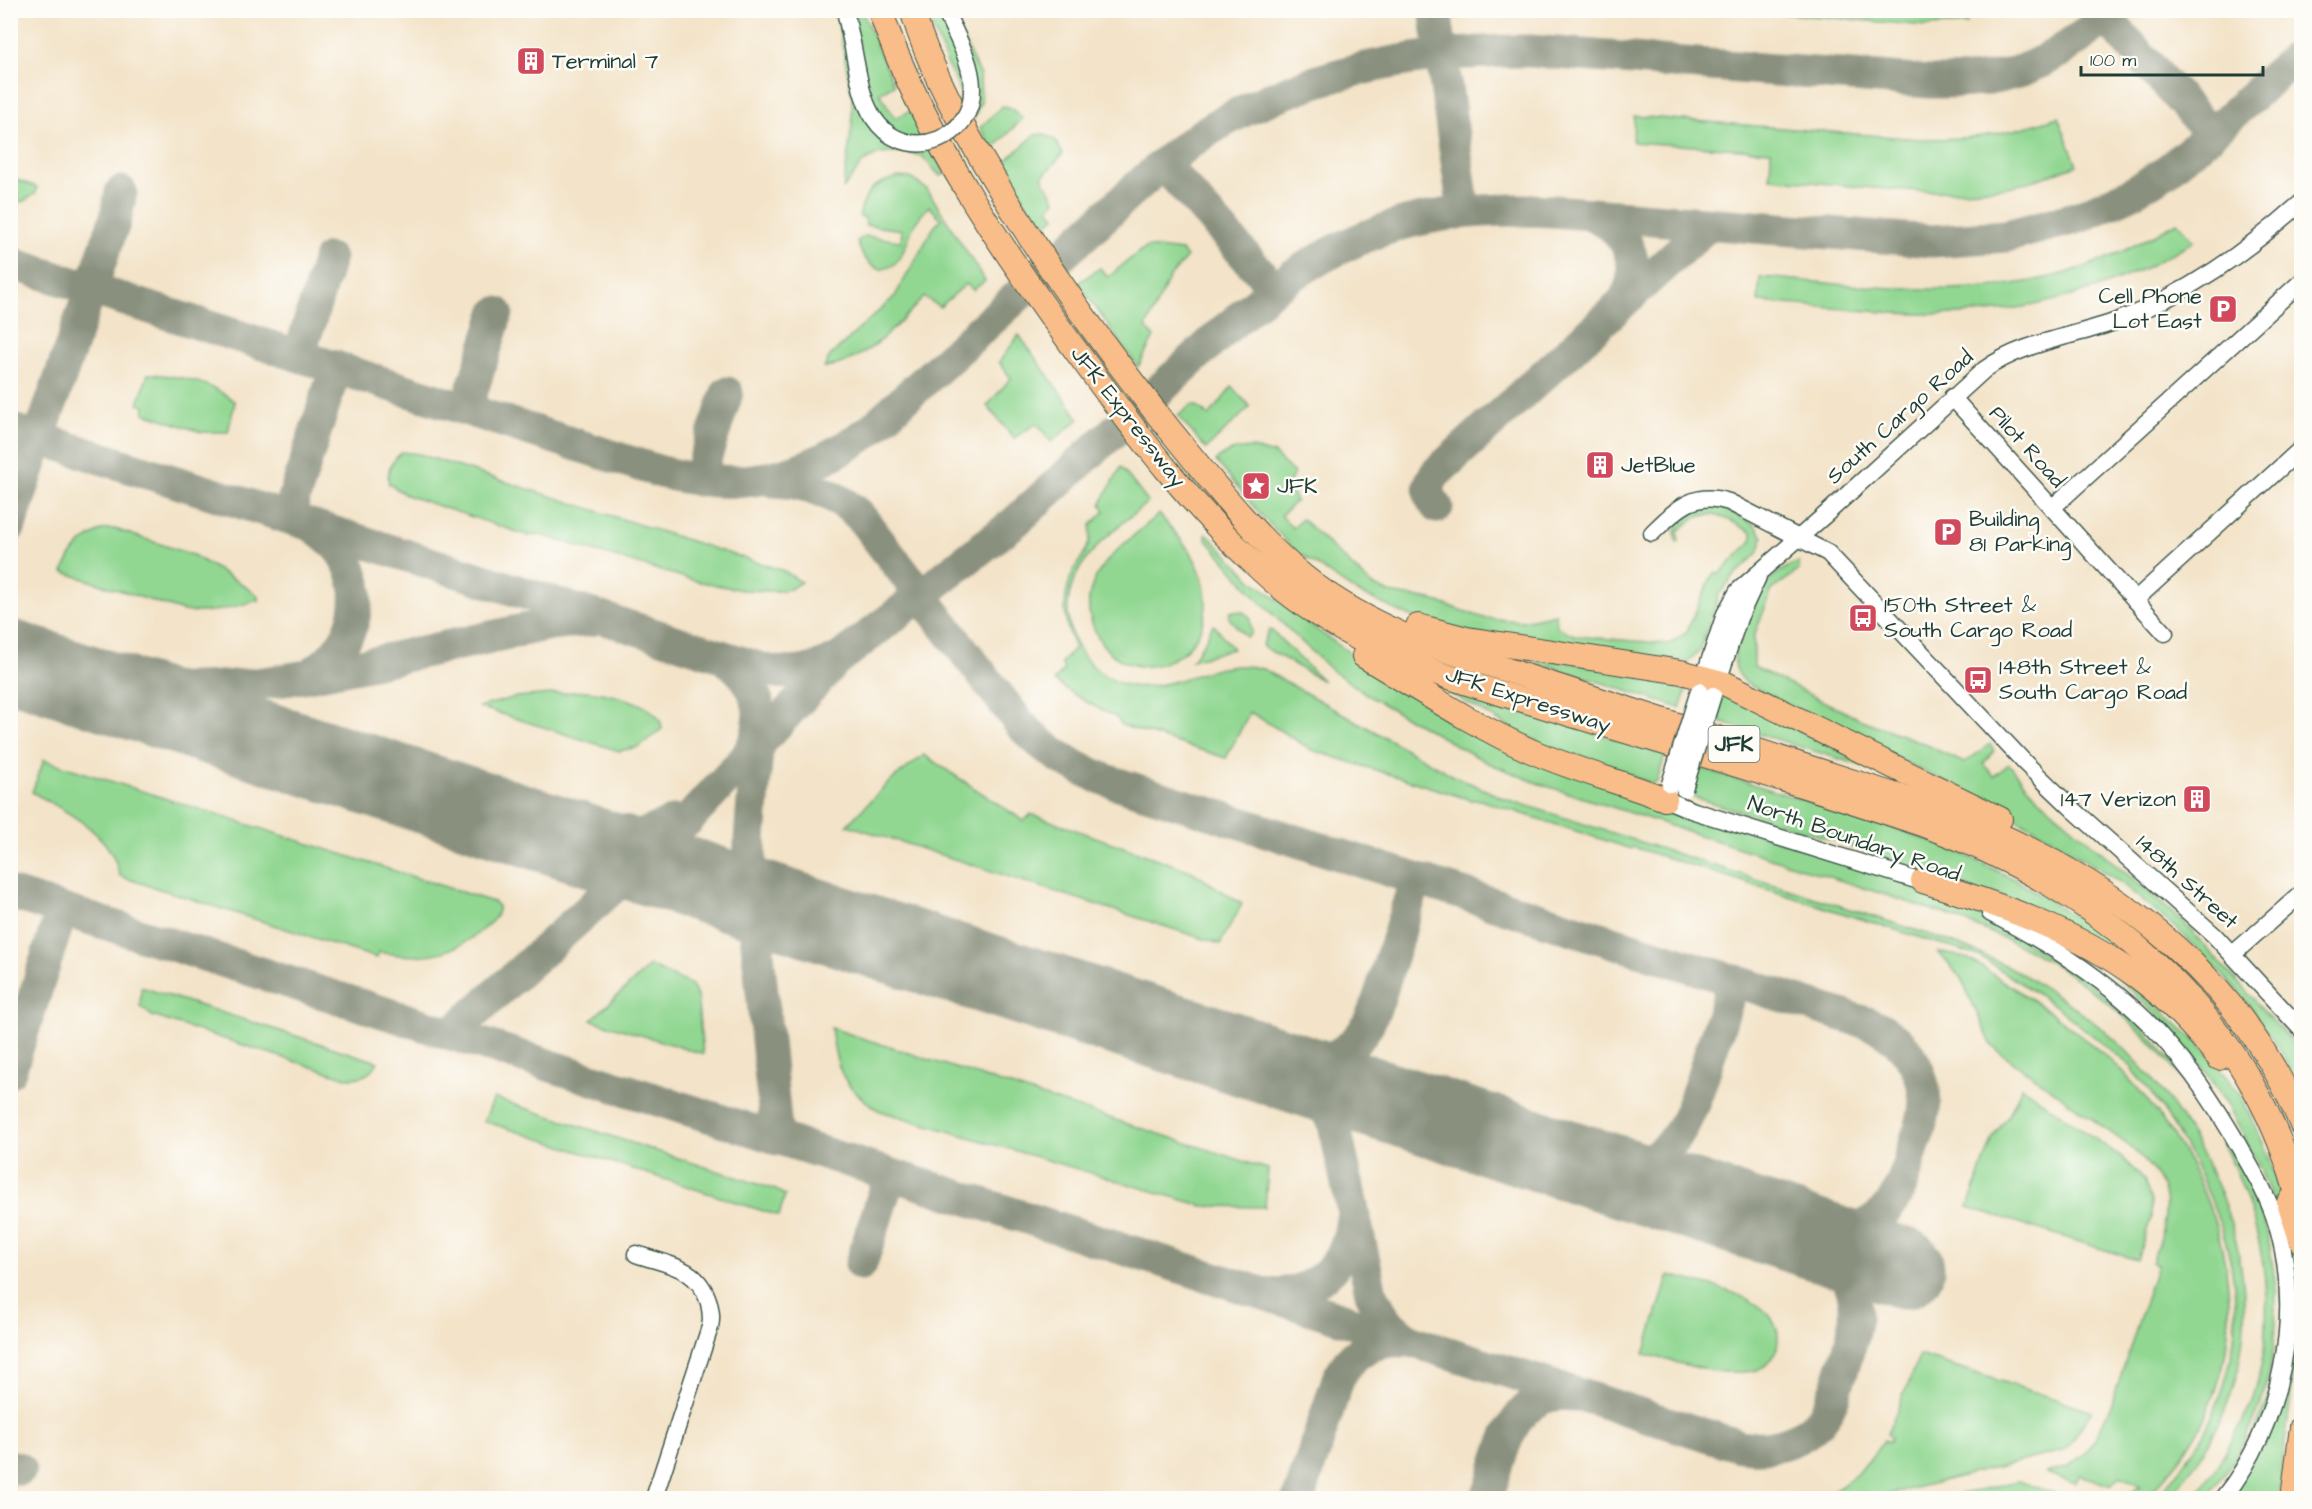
<svg xmlns="http://www.w3.org/2000/svg" width="2312" height="1509" font-family="'Architects Daughter',sans-serif">
	<rect width="100%" height="100%" fill="#fdfcf7"/>
	<filter id="ink" filterUnits="userSpaceOnUse"><feTurbulence type="fractalNoise" baseFrequency=".0167" numOctaves="2"/><feDisplacementMap in="SourceGraphic" scale="12" xChannelSelector="R" yChannelSelector="G"/><feConvolveMatrix kernelMatrix="1 2 1 2 8 2 1 2 1" color-interpolation-filters="sRGB"/></filter>
	<filter id="wash" filterUnits="userSpaceOnUse"><feTurbulence type="fractalNoise" baseFrequency=".008" numOctaves="4" result="noise"/><feDisplacementMap in="SourceGraphic" scale="24" xChannelSelector="R" yChannelSelector="G"/><feGaussianBlur stdDeviation="1.35" result="paint"/><feColorMatrix in="noise" values="0 0 0 0 0 0 0 0 0 0 0 0 0 0 0 0 0 1.4 0 .05"/><feComposite in="paint" operator="in"/></filter>
	<g filter="url(#wash)">
		<rect width="100%" height="100%" fill="#f3e3c8"/>
		<g fill="#91d792" stroke="#588a63" stroke-width="1.5">
			<polygon points="836,11 862,11 894,85 879,93 895,118 910,111 945,174 940,176 922,156 903,152 879,154 863,162 843,189 852,125 852,96"/>
			<polygon points="926,11 950,11 980,76 981,101 974,119 949,68"/>
			<polygon points="1752,11 1966,11 1967,24 1928,26"/>
			<polygon points="1002,106 1009,107 1023,118 993,149 980,128"/>
			<path d="M1634,116L1919,139C1973,140 2007,134 2058,117L2077,165C2055,173 2031,183 2007,187C1929,198 1848,185 1770,178L1771,151L1633,142Z"/>
			<polygon points="1044,134 1055,140 1063,154 1042,177 1056,201 1049,209 1055,217 1041,229 1002,164 1035,135"/>
			<path d="M899,177L910,178L927,189L985,281L973,290L966,284L940,307L924,297C895,327 868,361 824,368L830,356L895,296L934,227L941,219L929,206C924,212 919,217 915,224C908,236 904,257 893,265C874,278 861,255 857,241L865,236L901,241L902,230L866,225L865,218L859,216C867,188 872,184 899,177Z"/>
			<polygon points="11,178 37,187 36,193 24,201 11,203"/>
			<path d="M2177,222L2194,241C2178,250 2162,260 2145,268C2089,295 2022,312 1959,314C1893,316 1824,306 1758,302L1760,277C1869,286 1981,304 2087,266C2119,255 2148,239 2177,222Z"/>
			<polygon points="1148,247 1182,251 1187,257 1170,277 1146,327 1154,337 1138,367 1078,283 1100,268 1108,277 1140,251"/>
			<polygon points="1019,335 1079,419 1051,442 1037,423 1014,438 987,406 1011,378 999,362"/>
			<path d="M148,374C177,375 213,382 235,402L228,432H201L144,413L145,406L138,404Z"/>
			<polygon points="1232,387 1250,407 1206,449 1178,416 1191,405 1197,406 1209,416"/>
			<path d="M1252,448L1274,454L1294,473L1288,486L1296,501L1281,515L1292,528L1302,519L1372,585L1390,593L1432,600L1484,618L1522,621L1556,614L1557,627L1576,636L1669,644L1686,633L1711,577L1716,572L1719,574L1752,541V533C1723,516 1704,503 1678,532L1679,543L1676,542L1675,531L1684,515L1698,507L1719,506L1754,524L1763,537L1758,553L1732,578L1719,594L1700,650L1687,662L1465,633L1404,614L1355,591L1296,551L1261,515L1216,461C1227,450 1237,449 1252,448Z"/>
			<path d="M402,452L419,454L784,571L801,582L790,589L779,591L742,590L696,581L537,534L529,536L406,495L389,484C386,471 392,460 402,452Z"/>
			<path d="M1121,467L1148,502C1111,533 1060,567 1069,622C1072,640 1082,657 1096,669C1151,716 1205,652 1263,669L1454,776L1503,798L1940,938C2005,960 2063,994 2115,1040C2149,1071 2178,1110 2200,1151C2265,1270 2262,1395 2168,1498H2122L2141,1486L2120,1476L2111,1486L2080,1475L2075,1483L2046,1473L2068,1466L2084,1454L2096,1438L2112,1403L2157,1265L2152,1263C2170,1208 2177,1188 2129,1146L1992,1046L1961,978L1938,952C1947,954 1959,955 1968,959C1979,964 1989,972 1999,979C2025,995 2050,1011 2073,1030C2090,1044 2108,1056 2122,1071C2220,1174 2271,1324 2186,1450C2176,1465 2163,1479 2151,1492L2158,1493C2178,1475 2194,1451 2207,1427C2258,1326 2235,1234 2182,1141C2168,1115 2152,1092 2132,1070L2133,1068L2057,1007L1979,956L1969,953L1633,847L1631,849L1480,800H1471L1312,750L1250,712L1226,758L1121,725L1117,718L1083,700L1054,681L1064,670L1061,663L1075,648C1062,621 1061,595 1075,568C1081,558 1088,550 1090,539C1091,534 1090,529 1091,525L1105,511L1101,503Z"/>
			<path d="M1159,514C1173,531 1191,548 1199,569C1235,660 1118,705 1092,623C1087,609 1088,593 1095,579C1108,553 1138,533 1159,514Z"/>
			<path d="M105,529H115L193,555L240,583L257,595L259,600C233,607 210,615 183,611L63,572C71,550 84,538 105,529Z"/>
			<path d="M1206,533L1252,580L1320,632L1370,667L1514,749L1956,901L2079,974L2135,1020L2181,1071L2210,1110L2248,1179L2268,1235L2276,1289L2274,1348L2269,1374L2260,1406L2246,1439L2225,1474L2206,1498H2194C2212,1476 2225,1454 2238,1429C2243,1420 2249,1411 2252,1401C2297,1266 2231,1116 2131,1023C2115,1008 2096,994 2078,980C2038,951 1993,933 1948,915L1537,783L1486,762L1374,699L1330,669L1260,602L1206,539Z"/>
			<path d="M1799,562V570L1772,590L1754,636V667L1859,719L1921,742L1964,763L1990,744L1994,751L1983,764L1994,776L2009,764L2036,796L2183,922L2301,1052V1092L2285,1058L2242,995L2184,935L2120,882L2039,831L1980,799L1747,684C1743,680 1738,674 1736,668C1732,654 1738,641 1743,628C1755,597 1766,574 1799,562Z"/>
			<polygon points="1235,611 1243,612 1250,617 1251,634 1246,637 1229,618 1230,612"/>
			<polygon points="1214,625 1233,649 1192,660 1204,643 1212,626"/>
			<polygon points="1269,630 1272,631 1323,681 1262,646"/>
			<polygon points="1516,655 1690,680 1680,708"/>
			<polygon points="1443,685 1665,755 1657,782 1653,784 1555,750 1520,733 1441,688"/>
			<path d="M586,691C608,693 661,703 662,729L638,747L619,751L479,707L516,697Z"/>
			<polygon points="1722,691 1879,771 1713,720"/>
			<polygon points="924,755 1024,821 1031,814 1191,871 1242,904 1220,944 847,825 888,783"/>
			<path d="M44,760L493,902L498,906C499,917 491,922 484,928C452,957 419,960 379,952L377,958L125,878L119,875C113,833 65,811 32,792Z"/>
			<polygon points="1697,767 1897,829 1957,851 2018,881 2082,921 2139,965 1950,880 1839,842 1693,797 1689,791"/>
			<polygon points="2081,951 2115,967 2205,1050 2241,1096 2267,1152 2285,1205 2294,1259 2298,1308 2296,1355 2278,1498 2226,1498 2288,1354 2275,1206 2255,1157 2227,1104 2196,1058 2157,1015 2125,985"/>
			<polygon points="650,966 692,985 697,996 703,1054 591,1020"/>
			<path d="M141,987L378,1062C371,1074 362,1079 347,1078L152,1016L140,1006Z"/>
			<path d="M831,1028L1268,1169L1265,1207L1203,1206L880,1111C842,1087 837,1071 831,1028Z"/>
			<polygon points="2022,1087 2121,1157 2144,1180 2151,1201 2151,1218 2137,1260 1968,1207 1993,1137 2009,1115"/>
			<polygon points="494,1098 776,1190 785,1195 779,1216 484,1121"/>
			<path d="M1669,1275C1702,1284 1789,1297 1777,1347C1774,1360 1767,1368 1753,1371C1717,1377 1678,1362 1644,1354Z"/>
			<path d="M1920,1355L2092,1411L2066,1450L1875,1498H1818C1846,1489 1868,1464 1884,1440L1888,1442L1891,1438L1887,1434Z"/>
			<polygon points="2018,1481 2069,1498 1945,1498"/>
		</g>
		<g fill="none" stroke-linecap="round" stroke-linejoin="round">
			<g stroke="#89907e" stroke-width="33">
				<polyline points="1435,10 1464,211"/>
				<polyline points="2099,10 2211,134"/>
				<polyline points="1163,164 1274,288"/>
				<path d="M1591,215C1629,227 1647,273 1620,305"/>
				<path d="M10,263L661,472C740,493 802,479 868,432C939,368 1010,303 1080,239C1126,198 1170,151 1224,121C1318,70 1425,50 1531,51L1929,82C1954,82 1979,82 2003,76C2044,66 2083,38 2113,10"/>
				<polyline points="299,356 329,259"/>
				<polyline points="466,409 497,313"/>
				<path d="M10,429L762,669C792,677 813,672 840,658L1015,522L1227,328L1274,288C1366,223 1442,205 1552,211L1932,241L2007,236L2079,217L2131,193L2164,173L2211,134L2302,51"/>
				<polyline points="698,480 727,393"/>
				<path d="M773,481C807,482 834,493 859,515L1021,725C1047,752 1074,768 1109,781L1876,1026C1907,1042 1929,1075 1924,1112C1922,1125 1916,1138 1912,1151C1908,1164 1905,1178 1899,1190C1880,1232 1838,1239 1798,1231"/>
				<path d="M1437,507C1427,495 1426,486 1436,473L1709,224"/>
				<polyline points="288,517 336,367"/>
				<polyline points="10,526 39,438 116,217 121,192"/>
				<path d="M10,658C62,674 115,687 170,688C247,690 312,676 386,660C440,648 495,636 550,624L591,620"/>
				<path d="M725,659C757,680 770,718 749,752"/>
				<path d="M309,675C367,640 375,567 315,528"/>
				<polyline points="758,738 750,839 750,874 777,1139"/>
				<polyline points="454,801 572,837 594,840 626,839 643,835 676,821"/>
				<path d="M624,860L727,894C740,904 749,915 755,930"/>
				<path d="M10,893L1740,1446C1775,1451 1813,1440 1830,1405C1836,1392 1840,1376 1845,1362C1855,1332 1862,1302 1845,1273C1830,1249 1807,1239 1782,1229"/>
				<polyline points="451,1034 688,820 834,663"/>
				<polyline points="1174,1036 1285,1072 1304,1082 1319,1098 1334,1124 1371,1293 1386,1321 1406,1338"/>
				<path d="M1272,1061C1308,1073 1349,1058 1368,1024C1379,1004 1384,980 1391,958C1399,932 1408,905 1416,879"/>
				<polyline points="10,1071 62,910"/>
				<path d="M1583,1165C1664,1175 1682,1142 1704,1072C1714,1042 1724,1011 1734,980"/>
				<polyline points="861,1264 890,1175"/>
				<path d="M1268,1294C1315,1295 1347,1266 1352,1219"/>
				<polyline points="10,1466 20,1469"/>
				<path d="M1299,1498L1338,1379C1351,1352 1374,1339 1404,1341"/>
				<path d="M1487,1498C1503,1454 1510,1387 1575,1395"/>
			</g>
			<polyline stroke="#89907e" stroke-width="81" points="10,660 1904,1268"/>
		</g>
	</g>
	<g filter="url(#ink)">
		<g fill="none" stroke-linecap="round" stroke-linejoin="round">
			<g stroke="#3f564a" stroke-width="19">
				<g id="minor">
					<polyline points="845,10 852,43"/>
					<polyline points="1952,397 2165,633"/>
					<polyline points="2052,508 2302,281"/>
					<path d="M1652,533C1676,510 1693,490 1729,502L1828,553L2026,764L2074,810L2214,935L2302,1030"/>
					<polyline points="2135,600 2302,448"/>
					<path d="M1701,686L1725,614L1738,591L1825,515L1984,370C2022,342 2073,337 2117,321C2187,294 2246,252 2302,202"/>
					<polyline points="1715,690 1739,618 1758,577"/>
					<polyline points="1668,791 1665,799 1691,810 1932,885"/>
					<path d="M1990,913C2041,939 2091,970 2134,1009C2180,1051 2215,1102 2245,1157C2257,1178 2269,1199 2276,1222C2304,1314 2282,1424 2223,1498"/>
					<polyline points="2233,954 2302,893"/>
					<path d="M636,1254C668,1265 698,1266 709,1303C711,1312 712,1318 710,1327L654,1498"/>
				</g>
			</g>
			<g stroke="#3f564a" stroke-width="26">
				<g id="highway">
					<path d="M880,10C923,137 1009,260 1088,367C1140,438 1195,510 1261,570C1295,602 1334,627 1377,648C1437,677 1505,694 1569,714C1688,750 1807,785 1924,825C2104,890 2260,1023 2302,1215"/>
					<path d="M912,10C930,71 962,127 995,181C1047,268 1106,350 1169,429C1211,480 1252,534 1303,576C1337,604 1376,624 1417,641L1922,804C2088,863 2232,958 2302,1125"/>
					<polyline points="1418,626 1467,639 1681,672 1726,684 2000,819"/>
					<path d="M1364,656C1419,689 1473,725 1531,751C1575,770 1621,782 1665,799"/>
					<path d="M1923,881C1998,904 2075,930 2139,978C2169,1000 2196,1029 2219,1058"/>
					<polyline points="2289,1202 2302,1242"/>
					<polyline points="2293,1498 2302,1427"/>
				</g>
			</g>
			<use href="#minor" stroke="#fff" stroke-width="16"/>
			<use href="#highway" stroke="#f8bd89" stroke-width="24"/>
			<g stroke="#3f564a" stroke-width="19" stroke-linecap="butt">
				<g id="minor-bridge">
					<path d="M852,43C858,70 860,103 879,125C912,163 974,138 972,88C972,61 955,34 945,10"/>
					<polyline points="1670,784 1699,691"/>
					<polyline points="1684,789 1713,695"/>
				</g>
			</g>
			<use href="#minor-bridge" stroke="#fff" stroke-width="16"/>
		</g>
	</g>
	<defs>
		<g id="building-square" transform="scale(1.5)"><rect x="-9" y="-9" width="18" height="18" rx="4" fill="#d1495b" stroke="#fdfcf7"/><path d="M-4-6H4V6H1V3H-1V6H-4ZM-2.5-4.3h1.7v1.8h-1.7ZM.8-4.3h1.7v1.8H.8ZM-2.5-1h1.7V.8h-1.7ZM.8-1h1.7V.8H.8Z" fill="#fff"/></g>
		<g id="parking-square" transform="scale(1.5)"><rect x="-9" y="-9" width="18" height="18" rx="4" fill="#d1495b" stroke="#fdfcf7"/><path d="M-3.5-5.5H1a3.5 3.5 0 0 1 0 7H-1V5.5H-3.5ZM-1-3.4V-.6H.8a1.4 1.4 0 0 0 0-2.8Z" fill="#fff"/></g>
		<g id="sight-square" transform="scale(1.5)"><rect x="-9" y="-9" width="18" height="18" rx="4" fill="#d1495b" stroke="#fdfcf7"/><path d="M0-6L1.8-2.2L6-1.7L2.9 1.2L3.7 5.4L0 3.3L-3.7 5.4L-2.9 1.2L-6-1.7L-1.8-2.2Z" fill="#fff"/></g>
		<g id="bus-square" transform="scale(1.5)"><rect x="-9" y="-9" width="18" height="18" rx="4" fill="#d1495b" stroke="#fdfcf7"/><path d="M-5-6H5V4H4V6H2V4H-2V6H-4V4H-5ZM-3.5-4V0h7V-4ZM-3.5 1.2v1.5H-2V1.2ZM2 1.2v1.5H3.5V1.2Z" fill="#fff"/></g>
	</defs>
	<g fill-rule="evenodd">
		<use href="#building-square" x="531" y="61"/>
		<use href="#parking-square" x="2223" y="309"/>
		<use href="#building-square" x="1600" y="465"/>
		<use href="#sight-square" x="1256" y="486"/>
		<use href="#parking-square" x="1948" y="532"/>
		<use href="#bus-square" x="1863" y="618"/>
		<use href="#bus-square" x="1978" y="680"/>
		<use href="#building-square" x="2197" y="799"/>
	</g>
	<g text-anchor="middle" dominant-baseline="central" stroke-width="5" stroke-linejoin="round" paint-order="stroke">
		<rect fill="#fdfcf7" stroke="#62766e" stroke-width="1.5" x="1708.5" y="726" width="51" height="36" rx="4.5"/>
		<g font-size="21" font-weight="bold" fill="#1f3d34">
			<text x="1734" y="744">JFK</text>
		</g>
		<g font-size="22" fill="#1f3d34" stroke="#fdfcf7" text-anchor="start">
			<text x="552" y="61">Terminal 7</text>
			<text x="2202" y="296" text-anchor="end">Cell Phone<tspan x="2202" dy="25">Lot East</tspan></text>
			<text x="1621" y="465">JetBlue</text>
			<text x="1277" y="486">JFK</text>
			<text x="1969" y="519">Building<tspan x="1969" dy="25">81 Parking</tspan></text>
			<text x="1884" y="605">150th Street &amp;<tspan x="1884" dy="25">South Cargo Road</tspan></text>
			<text x="1999" y="667">148th Street &amp;<tspan x="1999" dy="25">South Cargo Road</tspan></text>
			<text x="2176" y="799" text-anchor="end">147 Verizon</text>
		</g>
		<g font-size="22" fill="#1f3d34" stroke="#fdfcf7">
			<text transform="translate(1128 417) rotate(52)">JFK Expressway</text>
			<text transform="translate(1900 417) rotate(-42)">South Cargo Road</text>
			<text transform="translate(2027 447) rotate(48)">Pilot Road</text>
			<text transform="translate(1528 700) rotate(18)">JFK Expressway</text>
			<text transform="translate(1854 839) rotate(19)">North Boundary Road</text>
			<text transform="translate(2187 882) rotate(42)">148th Street</text>
		</g>
	</g>
	<rect width="2312" height="1509" fill="none" stroke="#fdfcf7" stroke-width="36"/>
	<path d="M2081 66v9h182v-9" fill="none" stroke="#1f3d34" stroke-width="3"/>
	<text x="2090" y="66" font-size="18" fill="#1f3d34" stroke="#fdfcf7" stroke-width="4.5" paint-order="stroke">100 m</text>
</svg>
